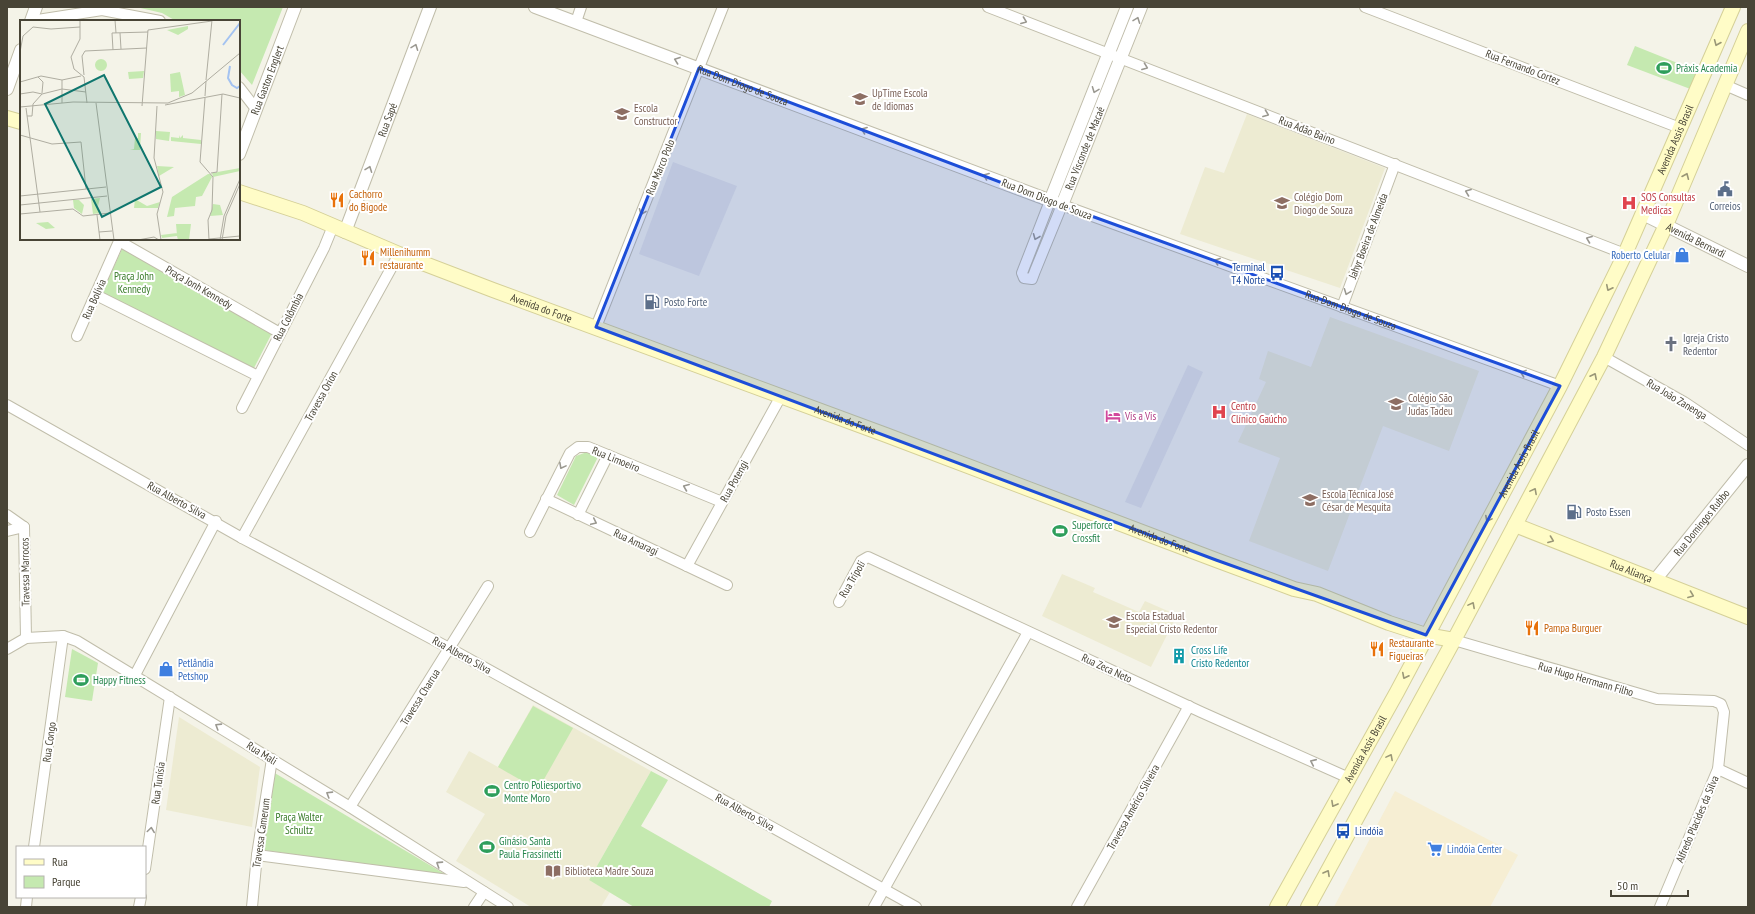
<svg xmlns="http://www.w3.org/2000/svg" width="1755" height="914" font-family="'PT Sans Narrow',sans-serif">
	<rect width="100%" height="100%" fill="#f4f3e8"/>
	<polygon fill="#f6eed3" points="1395,791 1518,855 1490,907 1334,907"/>
	<g fill="#edebd2">
		<polygon points="1247,114 1385,168 1340,288 1180,234 1205,167 1224,173"/>
		<polygon points="1330,317 1479,371 1449,451 1383,426 1328,571 1249,541 1280,458 1238,442 1266,382 1259,379 1268,351 1311,367"/>
		<polygon points="1062,574 1095,588 1093,592 1139,612 1145,601 1177,615 1151,667 1042,616"/>
		<polygon points="533,705 651,771 589,880 610,892 601,907 531,907 456,861 485,814 446,792 469,751 498,767"/>
		<polygon points="179,717 260,767 252,827 166,810"/>
	</g>
	<g fill="#c5e9b0">
		<polygon points="136,7 283,7 252,85 239,70 239,21 176,21 162,13"/>
		<polygon points="1635,46 1700,72 1693,90 1627,65"/>
		<polygon points="122,249 272,333 254,368 102,293"/>
		<polygon points="587,452 599,455 574,505 557,495 576,456"/>
		<polygon points="72,649 98,663 92,701 65,697"/>
		<polygon points="533,706 573,728 538,790 498,767"/>
		<polygon points="651,771 668,780 641,826 772,901 769,907 634,907 589,880"/>
		<polygon points="273,772 448,876 263,850"/>
	</g>
	<g fill="#e5e4e0">
		<polygon points="673,162 737,186 699,276 639,254"/>
		<polygon points="1188,365 1203,372 1141,508 1125,502"/>
	</g>
	<g fill="none" stroke-linecap="round" stroke-linejoin="round">
		<g stroke="#c0bdaa" stroke-width="12">
			<g id="minor">
				<polyline points="988,7 1625,254"/>
				<polyline points="1365,7 1680,128"/>
				<polyline points="31,21 102,10 160,21"/>
				<polyline points="576,22 581,7"/>
				<polyline points="1725,85 1748,95"/>
				<polyline points="239,87 256,109"/>
				<path id="s1" d="M1050,201L1022,273L1024,278L1032,279L1035,271L1062,205L1560,386"/>
				<polyline points="119,241 280,333"/>
				<polyline points="96,295 258,376"/>
				<polyline points="1342,307 1395,164"/>
				<polyline points="596,327 723,7"/>
				<polyline points="77,336 120,239"/>
				<polyline points="1604,357 1684,402 1748,445"/>
				<polyline points="7,405 242,538 451,649 916,907"/>
				<polyline points="242,408 324,248 333,226"/>
				<polyline points="546,499 727,585"/>
				<polyline points="7,515 24,527"/>
				<polyline points="578,515 608,455"/>
				<polyline points="24,527 26,638"/>
				<polyline points="7,531 24,527"/>
				<polyline points="530,532 570,453 578,447 588,447 722,502"/>
				<polyline points="242,538 399,254"/>
				<polyline points="687,566 781,396"/>
				<polyline points="839,602 861,561 868,557 1201,712 1349,778"/>
				<polyline points="1454,640 1657,699 1714,701 1721,704 1724,712 1718,769 1660,907"/>
				<polyline points="7,649 26,638 63,636 77,641 350,807 508,907"/>
				<polyline points="135,675 216,521"/>
				<polyline points="1718,769 1748,783"/>
				<polyline points="350,807 488,586"/>
				<polyline points="34,847 63,636"/>
				<polyline points="257,855 464,882"/>
				<polyline points="145,869 170,697"/>
				<polyline points="26,907 27,897"/>
				<polyline points="139,907 141,897"/>
				<polyline points="252,907 257,855 272,759"/>
				<polyline points="474,907 484,892"/>
				<polyline points="874,907 1028,632"/>
				<polyline points="1077,907 1189,706"/>
			</g>
		</g>
		<g stroke="#c0bdaa" stroke-width="14">
			<g id="tertiary">
				<path id="s2" d="M535,7L1062,205L1141,7"/>
				<polyline points="31,21 36,7"/>
				<polyline points="7,89 21,50"/>
				<path id="s3" d="M239,154L295,7"/>
				<polyline points="1050,201 1127,7"/>
				<path id="s4" d="M1643,214L1748,266"/>
				<path id="s5" d="M345,232L430,7"/>
				<path id="s6" d="M1655,580L1748,465"/>
			</g>
		</g>
		<g stroke="#d5d098" stroke-width="16">
			<g id="secondary">
				<polyline points="7,118 21,122"/>
				<path id="s7" d="M239,192L303,213L399,254L493,290L886,435L1216,560L1294,589L1317,594L1389,623L1426,635L1454,640"/>
				<path id="s8" d="M1515,525L1748,617"/>
				<path id="s9" d="M1277,907L1397,692L1560,386L1625,254L1733,7"/>
				<polyline points="1308,907 1454,640 1604,357 1666,225 1748,31"/>
			</g>
		</g>
		<use href="#minor" stroke="#fff" stroke-width="10"/>
		<use href="#tertiary" stroke="#fff" stroke-width="12"/>
		<use href="#secondary" stroke="#fffcc7" stroke-width="14"/>
	</g>
	<defs><path id="oneway-chevron" d="M-2-3.5L2.5 0L-2 3.5" fill="none" stroke-width="1.6" stroke-linecap="round" stroke-linejoin="round"/></defs>
	<g stroke="#9a9890">
		<use href="#oneway-chevron" transform="translate(1137 20) rotate(-69)"/>
		<use href="#oneway-chevron" transform="translate(1024 21) rotate(21)"/>
		<use href="#oneway-chevron" transform="translate(415 47) rotate(-69)"/>
		<use href="#oneway-chevron" transform="translate(677 60) rotate(-160)"/>
		<use href="#oneway-chevron" transform="translate(1145 67) rotate(21)"/>
		<use href="#oneway-chevron" transform="translate(1095 90) rotate(111)"/>
		<use href="#oneway-chevron" transform="translate(1266 114) rotate(21)"/>
		<use href="#oneway-chevron" transform="translate(864 130) rotate(-159)"/>
		<use href="#oneway-chevron" transform="translate(369 169) rotate(-69)"/>
		<use href="#oneway-chevron" transform="translate(986 176) rotate(-159)"/>
		<use href="#oneway-chevron" transform="translate(1468 192) rotate(-159)"/>
		<use href="#oneway-chevron" transform="translate(642 212) rotate(112)"/>
		<use href="#oneway-chevron" transform="translate(1036 237) rotate(112)"/>
		<use href="#oneway-chevron" transform="translate(1589 239) rotate(-159)"/>
		<use href="#oneway-chevron" transform="translate(1217 261) rotate(-160)"/>
		<use href="#oneway-chevron" transform="translate(1347 292) rotate(111)"/>
		<use href="#oneway-chevron" transform="translate(1523 373) rotate(-160)"/>
		<use href="#oneway-chevron" transform="translate(562 466) rotate(118)"/>
		<use href="#oneway-chevron" transform="translate(686 487) rotate(-158)"/>
		<use href="#oneway-chevron" transform="translate(594 522) rotate(25)"/>
		<use href="#oneway-chevron" transform="translate(218 726) rotate(-148)"/>
		<use href="#oneway-chevron" transform="translate(1313 762) rotate(-156)"/>
		<use href="#oneway-chevron" transform="translate(329 794) rotate(-148)"/>
		<use href="#oneway-chevron" transform="translate(151 830) rotate(-82)"/>
		<use href="#oneway-chevron" transform="translate(439 864) rotate(-147)"/>
	</g>
	<g stroke="#9a9777">
		<use href="#oneway-chevron" transform="translate(1717 43) rotate(113)"/>
		<use href="#oneway-chevron" transform="translate(1686 176) rotate(-67)"/>
		<use href="#oneway-chevron" transform="translate(1609 288) rotate(116)"/>
		<use href="#oneway-chevron" transform="translate(1594 376) rotate(-63)"/>
		<use href="#oneway-chevron" transform="translate(1534 491) rotate(-62)"/>
		<use href="#oneway-chevron" transform="translate(1488 519) rotate(118)"/>
		<use href="#oneway-chevron" transform="translate(1551 540) rotate(21)"/>
		<use href="#oneway-chevron" transform="translate(1691 595) rotate(21)"/>
		<use href="#oneway-chevron" transform="translate(1472 605) rotate(-62)"/>
		<use href="#oneway-chevron" transform="translate(1405 676) rotate(117)"/>
		<use href="#oneway-chevron" transform="translate(1390 757) rotate(-62)"/>
		<use href="#oneway-chevron" transform="translate(1334 804) rotate(119)"/>
		<use href="#oneway-chevron" transform="translate(1327 873) rotate(-61)"/>
	</g>
	<path fill="#1d4ed8" fill-opacity="0.2" stroke="#1d4ed8" stroke-width="3" stroke-linejoin="round" d="M699,68L1050,201L1560,386L1426,635L1216,560L596,327Z"/>
	<defs>
		<g id="stadium-bare" transform="scale(1.2)"><path d="M0-5a6.5 5 0 1 0 0 10a6.5 5 0 1 0 0-10ZM-3.5-1.8h7v3.6h-7Z" fill="#2e9e5b" stroke="#fff" stroke-width="2.5" paint-order="stroke"/></g>
		<g id="school-bare" transform="scale(1.2)"><path d="M0-5L7-2L0 1L-7-2ZM-4 1L0 2.5L4 1V4Q0 6-4 4Z" fill="#8d6e63" stroke="#fff" stroke-width="2.5" paint-order="stroke"/></g>
		<g id="civic-bare" transform="scale(1.2)"><path d="M-.6-6.5H3V-4.5H.6V-3L4-1V1h2V6H-6V1h2V-1L-.6-3ZM-1.2 2.5V6h2.4V2.5Z" fill="#5c6f8a" stroke="#fff" stroke-width="2.5" paint-order="stroke"/></g>
		<g id="restaurant-bare" transform="scale(1.2)"><path d="M-5-6h1v4h1v-4h1v4h1v-4h1v5L-1.5 .5V6h-2V.5L-5-1ZM5-6V6H3V1.5H1.5Q1.5-4 5-6Z" fill="#e8710a" stroke="#fff" stroke-width="2.5" paint-order="stroke"/></g>
		<g id="hospital-bare" transform="scale(1.2)"><path d="M-5-5h3v3.5h4V-5h3V5h-3V1.5h-4V5h-3Z" fill="#e0444e" stroke="#fff" stroke-width="2.5" paint-order="stroke"/></g>
		<g id="shop-bare" transform="scale(1.2)"><path d="M-5-2.5h2.3a2.7 3.5 0 0 1 5.4 0H5L5.5 6h-11ZM-1.5-2.5h3a1.5 2.3 0 0 0-3 0Z" fill="#3f7fe0" stroke="#fff" stroke-width="2.5" paint-order="stroke"/></g>
		<g id="bus-bare" transform="scale(1.2)"><path d="M-5-6H5V4H4V6H2V4H-2V6H-4V4H-5ZM-3.5-4V0h7V-4ZM-3.5 1.2v1.5H-2V1.2ZM2 1.2v1.5H3.5V1.2Z" fill="#1a4fb4" stroke="#fff" stroke-width="2.5" paint-order="stroke"/></g>
		<g id="fuel-bare" transform="scale(1.2)"><path d="M-5.5-6h7V0h2V4h1.3V-2.5L3-4.5l.8-.8L6-3V5H2.5V1h-1V6h-7ZM-4.2-4.7v3.2H.2V-4.7Z" fill="#5c6f8a" stroke="#fff" stroke-width="2.5" paint-order="stroke"/></g>
		<g id="church-bare" transform="scale(1.2)"><path d="M-1.2-6h2.4v3.5h3.3v2.4h-3.3V6h-2.4V-.1h-3.3v-2.4h3.3Z" fill="#6b7280" stroke="#fff" stroke-width="2.5" paint-order="stroke"/></g>
		<g id="hotel-bare" transform="scale(1.2)"><path d="M-6-4.5h1.5V1H6V5H4.5V3h-9V5H-6ZM-4 0a1.8 1.8 0 1 1 3.6 0ZM.5 0V-2.5h3Q6-2.5 6 0Z" fill="#d1479c" stroke="#fff" stroke-width="2.5" paint-order="stroke"/></g>
		<g id="building-bare" transform="scale(1.2)"><path d="M-4-6H4V6H1V3H-1V6H-4ZM-2.5-4.3h1.7v1.8h-1.7ZM.8-4.3h1.7v1.8H.8ZM-2.5-1h1.7V.8h-1.7ZM.8-1h1.7V.8H.8Z" fill="#0f9aa8" stroke="#fff" stroke-width="2.5" paint-order="stroke"/></g>
		<g id="supermarket-bare" transform="scale(1.2)"><path d="M-6-5.5h2.5l.6 2H6L4.5 2H-2.5L-4.4-4H-6ZM-1.5 3.2a1.3 1.3 0 1 0 .1 0ZM3 3.2a1.3 1.3 0 1 0 .1 0Z" fill="#3f7fe0" stroke="#fff" stroke-width="2.5" paint-order="stroke"/></g>
		<g id="library-bare" transform="scale(1.2)"><path d="M-6-4Q-3-5.5-.7-3.5V5Q-3 3-6 4ZM6-4Q3-5.5 .7-3.5V5Q3 3 6 4Z" fill="#8d6e63" stroke="#fff" stroke-width="2.5" paint-order="stroke"/></g>
	</defs>
	<g fill-rule="evenodd">
		<use href="#stadium-bare" x="1664" y="68"/>
		<use href="#school-bare" x="860" y="99"/>
		<use href="#school-bare" x="622" y="114"/>
		<use href="#civic-bare" x="1725" y="189"/>
		<use href="#restaurant-bare" x="337" y="200"/>
		<use href="#school-bare" x="1282" y="203"/>
		<use href="#hospital-bare" x="1629" y="203"/>
		<use href="#shop-bare" x="1682" y="255"/>
		<use href="#restaurant-bare" x="368" y="258"/>
		<use href="#bus-bare" x="1277" y="273"/>
		<use href="#fuel-bare" x="652" y="302"/>
		<use href="#church-bare" x="1671" y="344"/>
		<use href="#school-bare" x="1396" y="404"/>
		<use href="#hospital-bare" x="1219" y="412"/>
		<use href="#hotel-bare" x="1113" y="416"/>
		<use href="#school-bare" x="1310" y="500"/>
		<use href="#fuel-bare" x="1574" y="512"/>
		<use href="#stadium-bare" x="1060" y="531"/>
		<use href="#school-bare" x="1114" y="622"/>
		<use href="#restaurant-bare" x="1532" y="628"/>
		<use href="#restaurant-bare" x="1377" y="649"/>
		<use href="#building-bare" x="1179" y="656"/>
		<use href="#shop-bare" x="166" y="669"/>
		<use href="#stadium-bare" x="81" y="680"/>
		<use href="#stadium-bare" x="492" y="791"/>
		<use href="#bus-bare" x="1343" y="831"/>
		<use href="#stadium-bare" x="487" y="847"/>
		<use href="#supermarket-bare" x="1435" y="849"/>
		<use href="#library-bare" x="553" y="871"/>
	</g>
	<g text-anchor="middle" dominant-baseline="central" stroke-width="4" stroke-linejoin="round" paint-order="stroke">
		<g font-size="11" fill="#484436" stroke="#fff">
			<text transform="translate(1523 67) rotate(21)">Rua Fernando Cortez</text>
			<text stroke="none"><textPath href="#s3" startOffset="79">Rua Gaston Englert</textPath></text>
			<text stroke="none"><textPath href="#s2" startOffset="222">Rua Dom Diogo de Souza</textPath></text>
			<text stroke="none"><textPath href="#s5" startOffset="120">Rua Sapé</textPath></text>
			<text transform="translate(1307 130) rotate(21)">Rua Adão Baino</text>
			<text stroke="none"><textPath href="#s9" startOffset="865">Avenida Assis Brasil</textPath></text>
			<text stroke="none"><textPath href="#s2" startOffset="624">Rua Visconde de Macaé</textPath></text>
			<text transform="translate(660 167) rotate(-68)">Rua Marco Polo</text>
			<text transform="translate(1047 199) rotate(21)">Rua Dom Diogo de Souza</text>
			<text transform="translate(1368 236) rotate(-69)">Jahyr Boeira de Almeida</text>
			<text stroke="none"><textPath href="#s4" startOffset="59">Avenida Bernardi</textPath></text>
			<text transform="translate(199 287) rotate(30)">Praça Jonh Kennedy</text>
			<text transform="translate(94 299) rotate(-66)">Rua Bolívia</text>
			<text stroke="none"><textPath href="#s7" startOffset="324">Avenida do Forte</textPath></text>
			<text stroke="none"><textPath href="#s1" startOffset="478">Rua Dom Diogo de Souza</textPath></text>
			<text transform="translate(288 317) rotate(-63)">Rua Colômbia</text>
			<text transform="translate(321 396) rotate(-61)">Travessa Orion</text>
			<text transform="translate(1677 399) rotate(31)">Rua João Zanenga</text>
			<text stroke="none"><textPath href="#s7" startOffset="648">Avenida do Forte</textPath></text>
			<text transform="translate(616 459) rotate(22)">Rua Limoeiro</text>
			<text stroke="none"><textPath href="#s9" startOffset="505">Avenida Assis Brasil</textPath></text>
			<text transform="translate(734 481) rotate(-61)">Rua Potengi</text>
			<text transform="translate(177 500) rotate(29)">Rua Alberto Silva</text>
			<text stroke="none"><textPath href="#s6" startOffset="74">Rua Domingos Rubbo</textPath></text>
			<text stroke="none"><textPath href="#s7" startOffset="984">Avenida do Forte</textPath></text>
			<text transform="translate(636 542) rotate(25)">Rua Amaragi</text>
			<text stroke="none"><textPath href="#s8" startOffset="125">Rua Aliança</textPath></text>
			<text transform="translate(25 572) rotate(-91)">Travessa Marrocos</text>
			<text transform="translate(852 579) rotate(-60)">Rua Trípoli</text>
			<text transform="translate(462 655) rotate(29)">Rua Alberto Silva</text>
			<text transform="translate(1107 668) rotate(25)">Rua Zeca Neto</text>
			<text transform="translate(1586 679) rotate(16)">Rua Hugo Herrmann Filho</text>
			<text transform="translate(420 697) rotate(-58)">Travessa Charrua</text>
			<text transform="translate(49 742) rotate(-82)">Rua Congo</text>
			<text stroke="none"><textPath href="#s9" startOffset="181">Avenida Assis Brasil</textPath></text>
			<text transform="translate(262 753) rotate(32)">Rua Mali</text>
			<text transform="translate(158 783) rotate(-82)">Rua Tunísia</text>
			<text transform="translate(1133 807) rotate(-61)">Travessa Américo Silveira</text>
			<text transform="translate(745 812) rotate(29)">Rua Alberto Silva</text>
			<text transform="translate(1697 819) rotate(-67)">Alfredo Placides da Silva</text>
			<text transform="translate(261 833) rotate(-82)">Travessa Camerum</text>
		</g>
		<g font-size="11" fill="#27864d" stroke="#fff" text-anchor="start">
			<text x="1676" y="68">Práxis Academia</text>
			<text x="1072" y="525">Superforce<tspan x="1072" dy="13">Crossfit</tspan></text>
			<text x="93" y="680">Happy Fitness</text>
			<text x="504" y="785">Centro Poliesportivo<tspan x="504" dy="13">Monte Moro</tspan></text>
			<text x="499" y="841">Ginásio Santa<tspan x="499" dy="13">Paula Frassinetti</tspan></text>
		</g>
		<g font-size="11" fill="#785e54" stroke="#fff" text-anchor="start">
			<text x="872" y="93">UpTime Escola<tspan x="872" dy="13">de Idiomas</tspan></text>
			<text x="634" y="108">Escola<tspan x="634" dy="13">Constructor</tspan></text>
			<text x="1294" y="197">Colégio Dom<tspan x="1294" dy="13">Diogo de Souza</tspan></text>
			<text x="1408" y="398">Colégio São<tspan x="1408" dy="13">Judas Tadeu</tspan></text>
			<text x="1322" y="494">Escola Técnica José<tspan x="1322" dy="13">César de Mesquita</tspan></text>
			<text x="1126" y="616">Escola Estadual<tspan x="1126" dy="13">Especial Cristo Redentor</tspan></text>
			<text x="565" y="871">Biblioteca Madre Souza</text>
		</g>
		<g font-size="11" fill="#c56008" stroke="#fff" text-anchor="start">
			<text x="349" y="194">Cachorro<tspan x="349" dy="13">do Bigode</tspan></text>
			<text x="380" y="252">Millenihumm<tspan x="380" dy="13">restaurante</tspan></text>
			<text x="1544" y="628">Pampa Burguer</text>
			<text x="1389" y="643">Restaurante<tspan x="1389" dy="13">Figueiras</tspan></text>
		</g>
		<g font-size="11" fill="#be3a42" stroke="#fff" text-anchor="start">
			<text x="1641" y="197">SOS Consultas<tspan x="1641" dy="13">Medicas</tspan></text>
			<text x="1231" y="406">Centro<tspan x="1231" dy="13">Clínico Gaúcho</tspan></text>
		</g>
		<g font-size="11" fill="#4e5e75" stroke="#fff" text-anchor="start">
			<text x="1725" y="206" text-anchor="middle">Correios</text>
			<text x="664" y="302">Posto Forte</text>
			<text x="1586" y="512">Posto Essen</text>
		</g>
		<g font-size="11" fill="#366cbe" stroke="#fff" text-anchor="start">
			<text x="1670" y="255" text-anchor="end">Roberto Celular</text>
			<text x="178" y="663">Petlândia<tspan x="178" dy="13">Petshop</tspan></text>
			<text x="1447" y="849">Lindóia Center</text>
		</g>
		<g font-size="11" fill="#164399" stroke="#fff" text-anchor="end">
			<text x="1265" y="267">Terminal<tspan x="1265" dy="13">T4 Norte</tspan></text>
			<text x="1355" y="831" text-anchor="start">Lindóia</text>
		</g>
		<g font-size="11" fill="#387b28" stroke="#fff">
			<text x="134" y="276">Praça John<tspan x="134" dy="13">Kennedy</tspan></text>
			<text x="299" y="817">Praça Walter<tspan x="299" dy="13">Schultz</tspan></text>
		</g>
		<g font-size="11" fill="#5b616d" stroke="#fff" text-anchor="start">
			<text x="1683" y="338">Igreja Cristo<tspan x="1683" dy="13">Redentor</tspan></text>
		</g>
		<g font-size="11" fill="#b23c85" stroke="#fff" text-anchor="start">
			<text x="1125" y="416">Vis a Vis</text>
		</g>
		<g font-size="11" fill="#0d838f" stroke="#fff" text-anchor="start">
			<text x="1191" y="650">Cross Life<tspan x="1191" dy="13">Cristo Redentor</tspan></text>
		</g>
	</g>
	<g transform="translate(20 20)">
		<rect width="220" height="220" fill="#f4f3e8"/>
		<path d="M168,6V9L158,15L147,10ZM75 45a6 6 0 1 1 12 0a6 6 0 1 1-12 0ZM124,51L123,58L109,59L108,52ZM160,52L165,75L159,77V71L151,72L150,54ZM136,111L150,112L149,121L136,119ZM118,113H121L120,130H110L114,129L115,118H118ZM159,115L160,118L163,115V118L181,120V124L151,121V117L159,118ZM137,146L154,147L139,156ZM220,148V151L193,157L192,153ZM188,154H191L192,157L182,176L176,177L175,186L155,188L154,196L147,197L152,177ZM80,178L78,186L81,193L73,194L71,179ZM115,179L127,186L140,182L138,188H114ZM53,180H59L64,185L62,194L54,188ZM193,184L200,185L203,195L190,196ZM28,202L35,208L26,209L16,203ZM156,204H171L169,220H158L157,216L142,218L141,215L157,213V215Z" fill="#c5e9b0"/>
		<path fill="none" stroke="#a4c3f1" stroke-width="2" d="M203,25L220,3M210,46L208,58L212,65L217,68L220,66"/>
		<path fill="none" stroke="#afada1" stroke-width="1" d="M60,0V19L51,37L54,49L64,57M95,0L96,13M92,13L128,12M92,13L93,30M100,13L101,29M0,32L3,16L13,7L31,9L60,7M64,55L62,36L65,31L127,28M18,57L23,62L22,73M64,57L67,83M42,60V83M186,60L192,0M0,62L21,56L42,60L61,56M0,74L13,72L22,74M185,76L186,61M185,78L180,142L193,157L192,190L188,200L189,220M76,83L94,220M145,85L203,74L220,78M122,86L128,10L192,1M137,86L134,138L143,172L137,194L141,220M0,87L53,82L148,83L172,73L220,33M6,88L20,192M7,96H12L13,84L22,74L42,69L66,72M0,115L32,124L61,122L66,169M191,153L197,152L202,74M0,176L86,167M0,185L87,176M0,194L53,189L63,196L90,193M77,195L80,220M79,212L92,211M189,219L220,216M118,220L134,217L139,220M200,220L204,196L220,159M202,220L206,196L220,164"/>
		<path fill="#0f766e" fill-opacity="0.15" stroke="#0f766e" stroke-width="2" d="M84,55L141,167L82,197L25,84Z"/>
		<rect width="220" height="220" fill="none" stroke="#484436" stroke-width="2"/>
	</g>
	<rect width="1755" height="914" fill="none" stroke="#484436" stroke-width="16"/>
	<rect x="16" y="846" width="130" height="52" fill="#ffffff" stroke="#b6b4af"/>
	<rect x="24" y="859" width="20" height="6" fill="#fffcc7" stroke="#b6b4af"/>
	<text x="52" y="866" font-size="12" fill="#484436">Rua</text>
	<rect x="24" y="876" width="20" height="12" fill="#c5e9b0" stroke="#b6b4af"/>
	<text x="52" y="886" font-size="12" fill="#484436">Parque</text>
	<path d="M1611 890v6h77v-6" fill="none" stroke="#484436" stroke-width="2"/>
	<text x="1617" y="890" font-size="12" fill="#484436" stroke="#ffffff" stroke-width="3" paint-order="stroke">50 m</text>
</svg>
